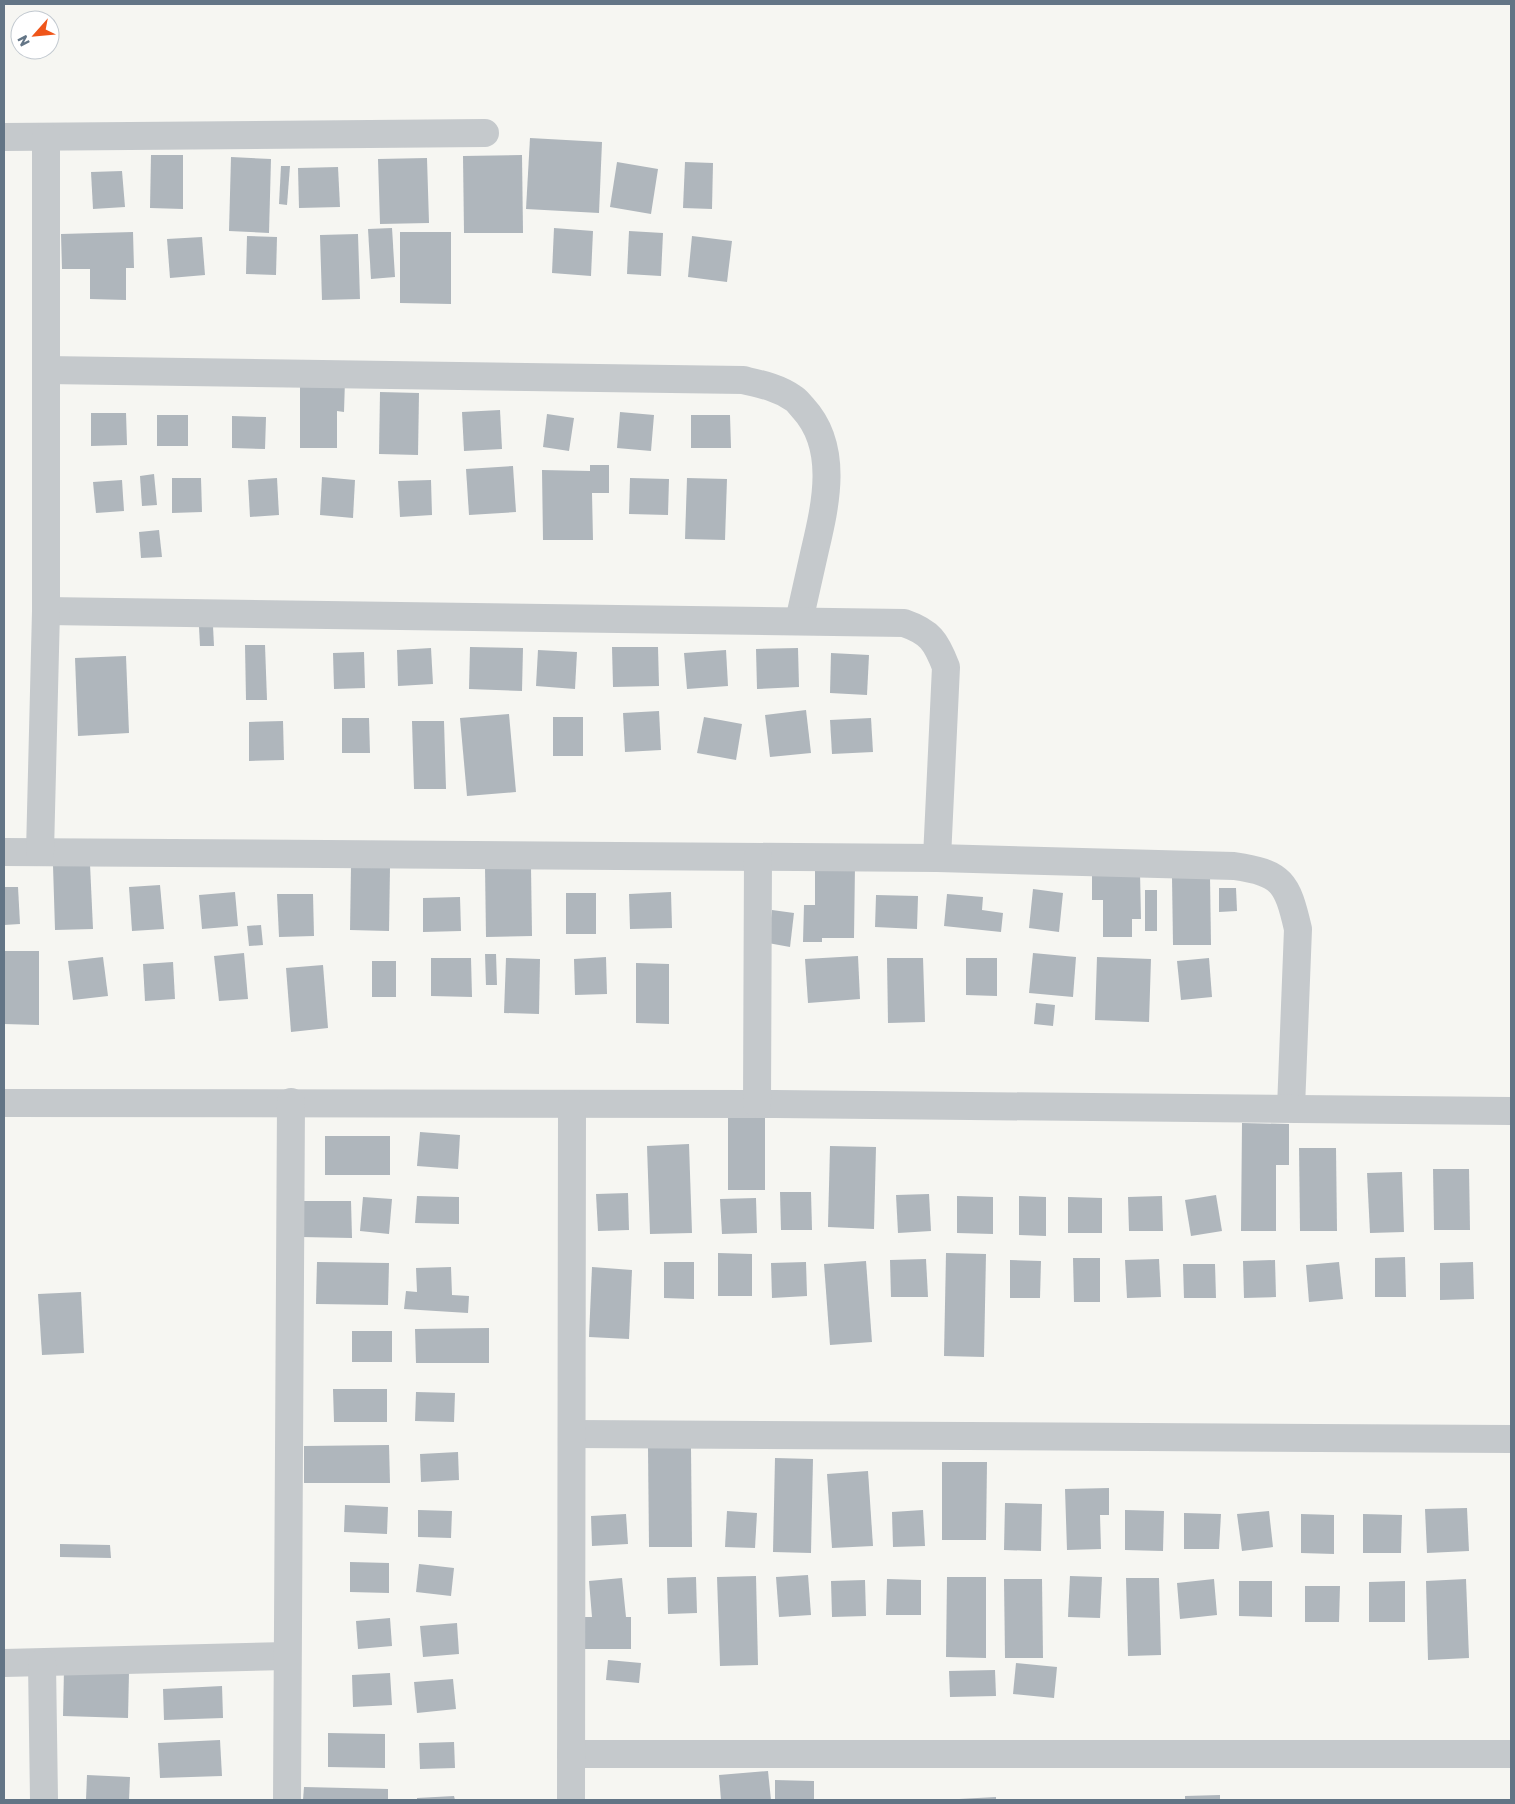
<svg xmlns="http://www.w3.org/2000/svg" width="1515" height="1804" font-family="Rubik,sans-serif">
	<rect width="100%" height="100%" fill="#f6f6f2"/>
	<g fill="#afb6bc">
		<polygon points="530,138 602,142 599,213 526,209"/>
		<polygon points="151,155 183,155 183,209 150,208"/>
		<polygon points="522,155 523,233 464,233 463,156"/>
		<polygon points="231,157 271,159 269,233 229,231"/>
		<polygon points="427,158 429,223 380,224 378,159"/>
		<polygon points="617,162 658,169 651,214 610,207"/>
		<polygon points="685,162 713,163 712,209 683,208"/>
		<polygon points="281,166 290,166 287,205 279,204"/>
		<polygon points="338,167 340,207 299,208 298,168"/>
		<polygon points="122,171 125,207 93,209 91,172"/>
		<polygon points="392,228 395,277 371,279 368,229"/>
		<polygon points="554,228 593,231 591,276 552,273"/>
		<polygon points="629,231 663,233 661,276 627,274"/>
		<polygon points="133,232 134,268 126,268 126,300 90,299 90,269 62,269 61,234"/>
		<polygon points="400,232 451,232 451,304 400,303"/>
		<polygon points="358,234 360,299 322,300 320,235"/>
		<polygon points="247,236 277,237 276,275 246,274"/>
		<polygon points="692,236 732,241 727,282 688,277"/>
		<polygon points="202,237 205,275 170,278 167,239"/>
		<polygon points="345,380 344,412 337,411 337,448 300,448 300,383"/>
		<polygon points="380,392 419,393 418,455 379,454"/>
		<polygon points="500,410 502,449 464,451 462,412"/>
		<polygon points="620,412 654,415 651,451 617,448"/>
		<polygon points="91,413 126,413 127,445 91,446"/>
		<polygon points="547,414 574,418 569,451 543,447"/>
		<rect x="157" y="415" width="31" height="31"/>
		<polygon points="691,415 730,415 731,448 691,448"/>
		<polygon points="232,416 266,417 265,449 232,448"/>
		<polygon points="590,465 609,465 609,493 592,493 593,540 543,540 542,470 590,471"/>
		<polygon points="513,466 516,512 469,515 466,469"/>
		<polygon points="154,474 157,505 142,506 140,476"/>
		<polygon points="322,477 355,480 353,518 320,515"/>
		<polygon points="172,478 201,478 202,512 172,513"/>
		<polygon points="277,478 279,515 250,517 248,480"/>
		<polygon points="630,478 669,479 668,515 629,514"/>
		<polygon points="687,478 727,479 725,540 685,539"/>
		<polygon points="122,480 124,511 96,513 93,482"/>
		<polygon points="431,480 432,515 400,517 398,481"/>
		<polygon points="159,530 162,557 141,558 139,532"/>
		<polygon points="213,626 214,646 200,646 199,627"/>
		<polygon points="245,645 265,645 267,700 246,700"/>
		<polygon points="470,647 523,648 522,691 469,689"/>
		<polygon points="612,647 658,647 659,686 613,687"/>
		<polygon points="431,648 433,684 398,686 397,650"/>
		<polygon points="798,648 799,687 757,689 756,649"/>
		<polygon points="538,650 577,652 575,689 536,686"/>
		<polygon points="726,650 728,686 687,689 684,653"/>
		<polygon points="364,652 365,688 334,689 333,653"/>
		<polygon points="831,653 869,655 867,695 830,693"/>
		<polygon points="126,656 129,733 78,736 75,658"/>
		<polygon points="806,710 811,753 770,757 765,715"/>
		<polygon points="659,711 661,750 625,752 623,713"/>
		<polygon points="509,714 516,792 467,796 460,718"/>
		<rect x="553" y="717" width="30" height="39"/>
		<polygon points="704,717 742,724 736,760 697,753"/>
		<polygon points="342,718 369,718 370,753 342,753"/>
		<polygon points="871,718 873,752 832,754 830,720"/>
		<polygon points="283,721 284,760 249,761 249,722"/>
		<polygon points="412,721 444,721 446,789 414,789"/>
		<polygon points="90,864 93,929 55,930 53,865"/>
		<polygon points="815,864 855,865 854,938 822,938 822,942 803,942 804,905 815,905"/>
		<polygon points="351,867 390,868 389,931 350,930"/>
		<polygon points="485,867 531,867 532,936 486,937"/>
		<polygon points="1092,872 1140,872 1141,919 1132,919 1132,937 1103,937 1103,900 1092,900"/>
		<polygon points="1210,876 1211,945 1173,945 1172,877"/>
		<polygon points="160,885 164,929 132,931 129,887"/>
		<polygon points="4,887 18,887 20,924 4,925"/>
		<polygon points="1219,888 1236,888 1237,911 1219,912"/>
		<polygon points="1033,889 1063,893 1059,932 1029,928"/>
		<rect x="1145" y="890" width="12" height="41"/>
		<polygon points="235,892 238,926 202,929 199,895"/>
		<polygon points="671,892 672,928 630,929 629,894"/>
		<rect x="566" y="893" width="30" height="41"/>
		<polygon points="277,894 313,894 314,936 279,937"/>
		<polygon points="947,894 983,897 982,910 1003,913 1001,932 944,926"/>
		<polygon points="876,895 918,896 917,929 875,927"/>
		<polygon points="460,897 461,931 423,932 423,898"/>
		<polygon points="772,910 794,913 790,947 768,943"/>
		<polygon points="261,925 263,945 249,946 247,926"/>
		<polygon points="4,951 39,951 39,1025 4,1024"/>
		<polygon points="244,953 248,999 219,1001 214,956"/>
		<polygon points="1033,953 1076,957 1073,997 1029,993"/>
		<polygon points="485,954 496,954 497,985 486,985"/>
		<polygon points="858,956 860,999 808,1003 805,959"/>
		<polygon points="103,957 108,996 73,1000 68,961"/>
		<polygon points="606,957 607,994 575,995 574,959"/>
		<polygon points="1097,957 1151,959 1149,1022 1095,1020"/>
		<polygon points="431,958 471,958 472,997 431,996"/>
		<polygon points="506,958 540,959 539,1014 504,1013"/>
		<polygon points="887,958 923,958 925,1022 888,1023"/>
		<polygon points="966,958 997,958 997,996 966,995"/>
		<polygon points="1209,958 1212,997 1181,1000 1177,961"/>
		<rect x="372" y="961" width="24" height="36"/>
		<polygon points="173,962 175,999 145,1001 143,964"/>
		<polygon points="636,963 669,964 669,1024 636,1023"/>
		<polygon points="323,965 328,1028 291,1032 286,968"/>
		<polygon points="1036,1003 1055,1005 1053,1026 1034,1024"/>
		<rect x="728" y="1118" width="37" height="72"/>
		<polygon points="1242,1123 1289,1124 1289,1165 1276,1165 1276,1231 1241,1231"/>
		<polygon points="420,1132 460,1135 458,1169 417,1166"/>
		<rect x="325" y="1136" width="65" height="39"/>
		<polygon points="689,1144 692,1233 650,1234 647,1146"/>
		<polygon points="830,1146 876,1147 874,1229 828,1227"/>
		<polygon points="1299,1148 1336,1148 1337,1231 1300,1231"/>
		<polygon points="1433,1169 1469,1169 1470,1230 1434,1230"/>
		<polygon points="1402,1172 1404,1232 1370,1233 1367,1173"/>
		<polygon points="780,1192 811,1192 812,1230 781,1230"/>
		<polygon points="628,1193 629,1230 598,1231 596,1194"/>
		<polygon points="929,1194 931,1231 898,1233 896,1195"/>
		<polygon points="1216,1195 1222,1231 1191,1236 1185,1200"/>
		<polygon points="417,1196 459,1197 459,1224 415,1223"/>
		<polygon points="957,1196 993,1197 993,1234 957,1233"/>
		<polygon points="1019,1196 1046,1197 1046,1236 1019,1235"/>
		<polygon points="1162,1196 1163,1231 1129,1231 1128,1197"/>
		<polygon points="363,1197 392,1199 389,1234 360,1231"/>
		<polygon points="1068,1197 1102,1198 1102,1233 1068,1233"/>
		<polygon points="756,1198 757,1233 722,1234 720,1199"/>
		<polygon points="301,1201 351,1201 352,1238 301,1237"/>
		<polygon points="718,1253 752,1254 752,1296 718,1296"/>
		<polygon points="946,1253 986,1254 984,1357 944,1356"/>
		<polygon points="1405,1257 1406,1297 1375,1297 1375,1258"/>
		<polygon points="1073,1258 1100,1258 1100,1302 1074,1302"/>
		<polygon points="926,1259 928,1297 891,1297 890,1260"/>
		<polygon points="1159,1259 1161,1297 1127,1298 1125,1260"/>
		<polygon points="1010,1260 1041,1261 1040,1298 1010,1298"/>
		<polygon points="1275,1260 1276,1297 1244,1298 1243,1261"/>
		<polygon points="866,1261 872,1342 830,1345 824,1264"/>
		<polygon points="317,1262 389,1263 388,1305 316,1304"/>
		<polygon points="664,1262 694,1262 694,1299 664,1298"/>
		<polygon points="806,1262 807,1296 772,1298 771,1263"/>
		<polygon points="1339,1262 1343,1299 1309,1302 1306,1265"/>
		<polygon points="1473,1262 1474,1299 1440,1300 1440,1263"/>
		<polygon points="1183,1264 1215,1264 1216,1298 1184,1298"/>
		<polygon points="451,1267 452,1295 469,1296 468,1313 404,1309 406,1291 417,1292 416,1268"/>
		<polygon points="592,1267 632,1270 629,1339 589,1337"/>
		<polygon points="81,1292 84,1353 42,1355 38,1294"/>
		<polygon points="489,1328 489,1363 416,1363 415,1329"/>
		<rect x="352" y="1331" width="40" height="31"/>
		<polygon points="333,1389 387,1389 387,1422 334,1422"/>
		<polygon points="416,1392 455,1393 454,1422 415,1421"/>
		<polygon points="389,1445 390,1483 304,1483 304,1446"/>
		<polygon points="648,1448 691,1448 692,1547 649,1547"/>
		<polygon points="458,1452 459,1480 421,1482 420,1454"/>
		<polygon points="775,1458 813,1459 811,1553 773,1552"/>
		<polygon points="942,1462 987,1462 986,1540 942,1540"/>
		<polygon points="868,1471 873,1546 832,1548 827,1474"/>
		<polygon points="1109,1488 1109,1515 1100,1515 1101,1549 1067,1550 1065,1489"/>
		<polygon points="1005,1503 1042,1504 1041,1551 1004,1550"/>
		<polygon points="345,1505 388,1507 387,1534 344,1532"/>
		<polygon points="1467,1508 1469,1551 1427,1553 1425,1509"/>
		<polygon points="418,1510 452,1511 451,1538 418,1537"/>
		<polygon points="923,1510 925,1546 893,1547 892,1512"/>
		<polygon points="1125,1510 1164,1511 1163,1551 1125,1550"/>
		<polygon points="727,1511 757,1513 755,1548 725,1547"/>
		<polygon points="1269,1511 1273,1547 1242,1551 1237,1514"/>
		<polygon points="1184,1513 1221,1514 1219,1549 1184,1549"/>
		<polygon points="626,1514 628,1544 592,1546 591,1516"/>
		<polygon points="1301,1514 1334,1515 1334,1554 1301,1553"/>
		<polygon points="1363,1514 1402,1515 1401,1553 1363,1553"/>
		<polygon points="60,1544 110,1545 111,1558 60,1557"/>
		<polygon points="350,1562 389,1563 389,1593 350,1592"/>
		<polygon points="419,1564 454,1568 451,1596 416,1592"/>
		<polygon points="808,1575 811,1615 779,1617 776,1577"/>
		<polygon points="756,1576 758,1665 720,1666 717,1577"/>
		<polygon points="1070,1576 1102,1577 1100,1618 1068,1617"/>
		<polygon points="696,1577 697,1613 668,1614 667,1578"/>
		<polygon points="947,1577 986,1577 986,1658 946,1657"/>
		<polygon points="622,1578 626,1617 631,1617 631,1649 583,1649 583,1617 592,1617 589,1581"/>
		<polygon points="1126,1578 1159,1578 1161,1655 1128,1656"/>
		<polygon points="887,1579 921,1580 921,1615 886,1615"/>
		<polygon points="1004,1579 1042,1579 1043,1658 1005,1658"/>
		<polygon points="1214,1579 1217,1615 1180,1619 1177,1583"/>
		<polygon points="1466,1579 1469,1658 1428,1660 1426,1581"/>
		<polygon points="865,1580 866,1616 832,1617 831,1581"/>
		<polygon points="1239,1581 1272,1581 1272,1617 1239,1616"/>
		<polygon points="1405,1581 1405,1622 1369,1622 1369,1582"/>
		<polygon points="1305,1586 1340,1586 1339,1622 1305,1622"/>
		<polygon points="390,1618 392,1646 358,1649 356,1621"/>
		<polygon points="457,1623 459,1654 423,1657 420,1626"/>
		<polygon points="608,1660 641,1663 639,1683 606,1680"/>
		<polygon points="1016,1663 1057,1667 1054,1698 1013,1694"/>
		<polygon points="64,1669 129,1672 128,1718 63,1716"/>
		<polygon points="995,1670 996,1696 950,1697 949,1671"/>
		<polygon points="390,1673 392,1705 353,1707 352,1675"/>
		<polygon points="453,1679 456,1709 417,1713 414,1682"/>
		<polygon points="222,1686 223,1718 164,1720 163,1689"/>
		<polygon points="328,1733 385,1734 385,1768 328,1767"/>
		<polygon points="220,1740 222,1776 160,1778 158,1743"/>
		<polygon points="454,1742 455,1768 420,1769 419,1743"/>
		<polygon points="768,1771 771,1800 721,1800 719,1775"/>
		<polygon points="87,1775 130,1777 129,1800 86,1800"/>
		<polygon points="775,1780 814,1781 814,1800 775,1800"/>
		<polygon points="304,1787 388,1789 388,1800 303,1800"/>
		<polygon points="1220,1795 1220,1800 1185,1800 1185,1796"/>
		<polygon points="454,1796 455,1800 417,1800 417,1798"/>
		<polygon points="996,1797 996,1800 959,1800 959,1799"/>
	</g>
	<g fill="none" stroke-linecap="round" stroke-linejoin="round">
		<g stroke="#c5c9cc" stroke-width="28">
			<polyline points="4,137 485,133"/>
			<path d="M46,370L743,380C760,384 777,387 793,398C797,400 800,405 803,408C840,448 825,507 814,554C809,576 804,599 799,621"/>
			<path d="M46,611L904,623C930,632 936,641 946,667L937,858"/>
			<path d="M4,852L937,858L1234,866C1282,873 1287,882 1298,929L1291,1108"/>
			<polyline points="40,852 46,611 46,138"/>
			<path d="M4,1103C506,1101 1009,1105 1511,1111"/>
			<polyline points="757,1104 758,857"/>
			<polyline points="573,1434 1511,1439"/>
			<polyline points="4,1663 287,1656"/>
			<polyline points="42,1663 44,1800"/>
			<polyline points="571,1754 1511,1754"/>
			<polyline points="287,1800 291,1102"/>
			<polyline points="571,1800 572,1104"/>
		</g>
	</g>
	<rect width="1515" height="1804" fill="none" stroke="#637586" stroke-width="10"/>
	<g transform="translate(35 35) rotate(243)"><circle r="24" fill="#ffffff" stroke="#c1c8cf"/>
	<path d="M0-4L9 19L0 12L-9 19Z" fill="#ef5519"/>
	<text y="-8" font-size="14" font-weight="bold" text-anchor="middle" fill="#637586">N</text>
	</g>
</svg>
